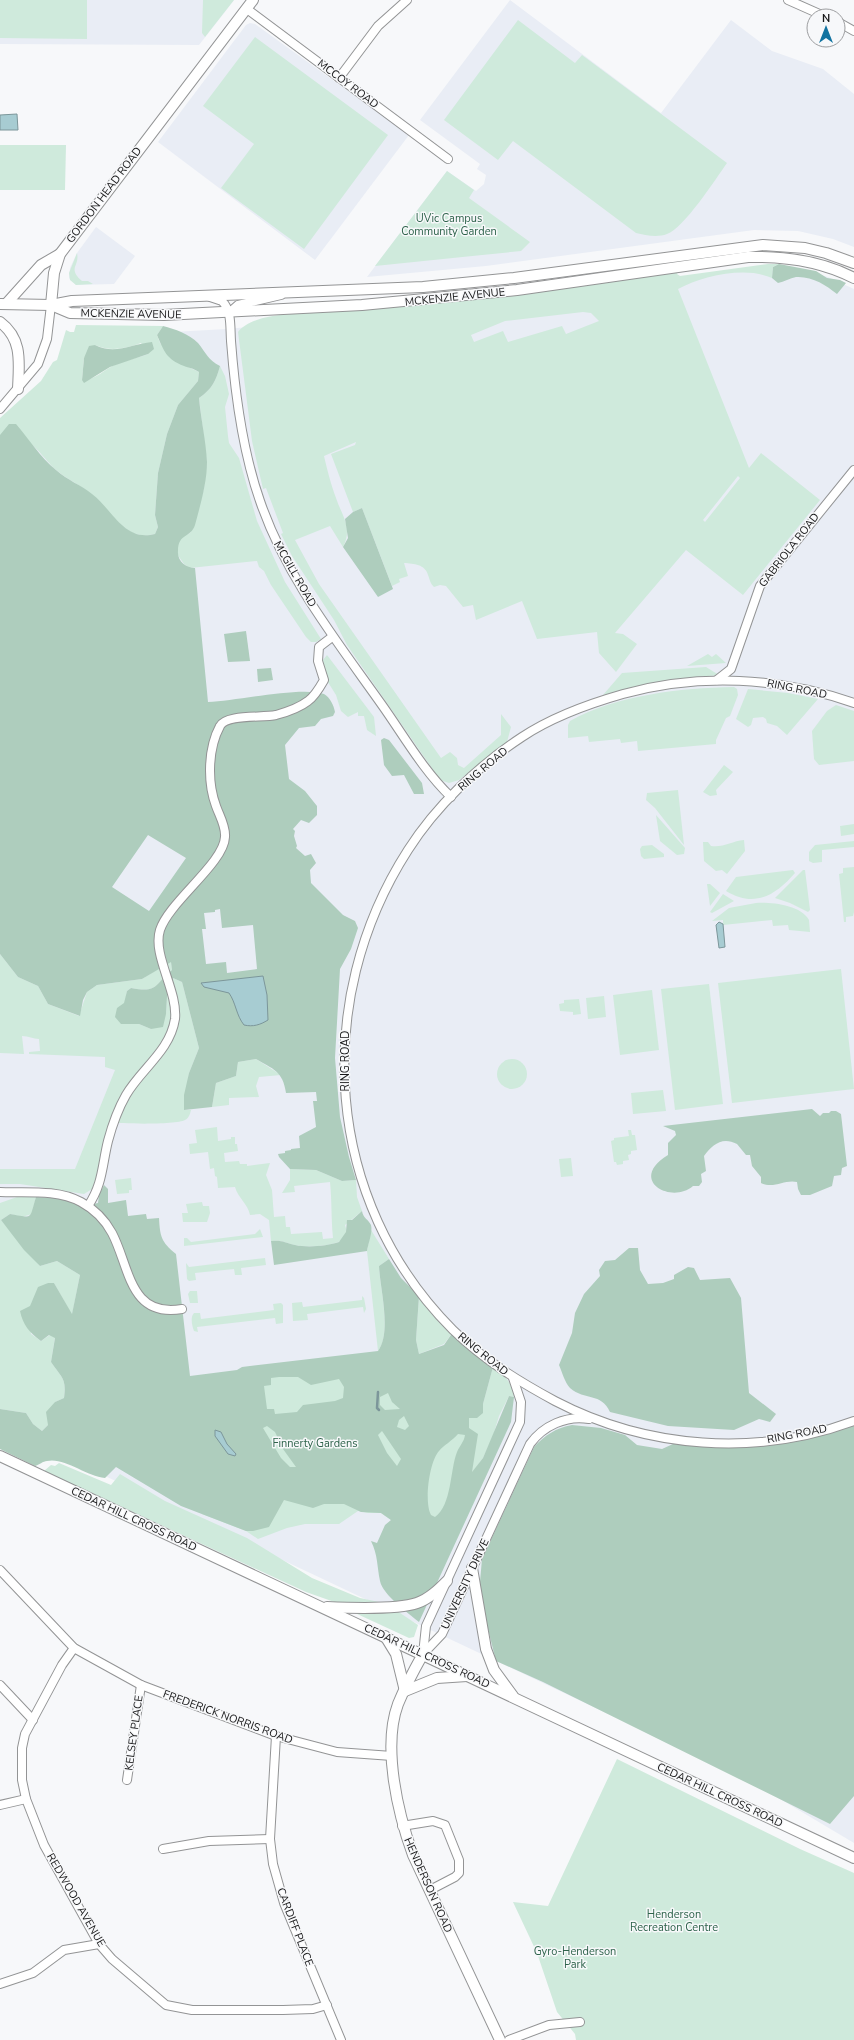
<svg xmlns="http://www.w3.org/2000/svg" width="854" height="2040" font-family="'Nunito Sans',sans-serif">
	<rect width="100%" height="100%" fill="#f7f8fa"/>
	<g fill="#e9edf5">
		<polygon points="0,0 234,0 199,45 0,44"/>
		<polygon points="510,0 661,113 731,20 772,51 823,69 854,94 854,247 833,239 798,231 754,230 486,266 367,277 447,171 476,191 484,184 486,175 477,169 480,164 420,120"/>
		<polygon points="250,23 255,24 409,135 315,260 158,142 246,25"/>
		<polygon points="96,227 135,256 114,284 76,285 69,278 70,268 77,253"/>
		<polygon points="742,269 810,272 828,277 854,289 854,1843 748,1780 29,1440 0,1422 0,453 172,332 227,329 484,304"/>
	</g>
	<g fill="#cfeadc" fill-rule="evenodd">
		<polygon points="0,0 87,0 87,39 0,38"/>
		<polygon points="203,0 234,0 205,37 202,33"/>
		<path d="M518,20L575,63L582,55L727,163C715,180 684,228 667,234C657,238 645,235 636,233L513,141L498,160L444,120Z"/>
		<polygon points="255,37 388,135 304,249 221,188 254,144 203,106"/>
		<polygon points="0,145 66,145 65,190 0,190"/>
		<polygon points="447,171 474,190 469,198 530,242 521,251 375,266"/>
		<path d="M77,253C80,266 67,268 82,281H88L93,284L76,285L70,280L69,273Z"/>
		<path d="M768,264H779L773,267L772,278C745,266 703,276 678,289L749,468L761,453L820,500L743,595L686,550L615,633L623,634L637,644L616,672L599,653L597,632L537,639L522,601L476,620L473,605L463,607L446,586L440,585L434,587C430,583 430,580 428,575C425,564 414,564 404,563L408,576L399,579L400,582L392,586L362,508L353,512L331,454L355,445L356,442L324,456C327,469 331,485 336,498C342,516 353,528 343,547L330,526L295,540L319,584L441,758L450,752L457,758L458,765L464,768L501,735V714L511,727L507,742L459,780L449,783L440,780L347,645L334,620L292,556L281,534L283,533L266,488L263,489L252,441L238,332C254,311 306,314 330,312C446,302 563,289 678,272L677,274L680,276ZM583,312L591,313L599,321L566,334L562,326L508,342L503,331L474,342L471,335L505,321ZM738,476L740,478L705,522L703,520Z"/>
		<path d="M76,325L163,326L157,335L160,343L175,361L199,372L198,381L178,405L167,434L158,473L155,515L158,527L155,534C125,542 112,512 92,495C81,485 66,479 55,469C49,464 35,445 29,443C21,439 9,437 0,435V418L41,381L53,362L57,360L66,330L70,332H74ZM141,343L148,354C138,358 126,360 117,364C104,369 96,380 82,380L84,358L95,345C110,352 125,349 141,343Z"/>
		<path d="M220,366L225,376L229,394L225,407L228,436L229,443L239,458L257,521L285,582L321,639L316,642H311L306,637L271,585L264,571L259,567L257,561L190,568L184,564L177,554L178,541L183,536L190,533L194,526L204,488L207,463L199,398C212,389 216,381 220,366Z"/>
		<polygon points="708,654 712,657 716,654 726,663 687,666"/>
		<polygon points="327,655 374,717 376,736 367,730 364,716 358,716 358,712 348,717 341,711 336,695 326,679 323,660"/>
		<polygon points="706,667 719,675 667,680 603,695 622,673"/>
		<path d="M734,687L737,689L738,695L730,716L726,718L716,740V744L638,751L637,741L621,743L620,739L589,742L588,736L568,738V725L570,721C617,695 680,688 734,687Z"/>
		<polygon points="748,689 788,693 818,699 787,735 777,726 767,723 766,719 763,717 753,718 751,725 748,727 736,719"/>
		<polygon points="836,705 854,711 854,761 819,765 814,759 812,731 827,711"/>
		<polygon points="724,765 733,772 716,790 717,795 710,796 703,792"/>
		<polygon points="678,790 684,845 655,808 646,800 647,793"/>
		<polygon points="656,815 685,848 684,854 677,855 660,841"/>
		<polygon points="854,824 854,834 841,836 840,826"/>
		<path d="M744,840L745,851L727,874L722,870L716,871L704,861L703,842H708L711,846C723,848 732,841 744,840Z"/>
		<polygon points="854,841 854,847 822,850 822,862 813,863 809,861 809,852 815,845"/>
		<polygon points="652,845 664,854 664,857 644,859 641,856 640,849 642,846"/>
		<polygon points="854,867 854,912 853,916 846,917 846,922 844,922 839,874 843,873 843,868"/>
		<path d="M793,870L795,873C775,896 754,908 726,891L736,877Z"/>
		<polygon points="803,870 805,870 810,910 808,912 790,903 775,898"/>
		<polygon points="707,884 710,884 720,893 710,906"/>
		<polygon points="723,894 734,901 712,913 710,912"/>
		<path d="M756,903C771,902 801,905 809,920L810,932L789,930L788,925L773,926L772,920L723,925V920L712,921L729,908Z"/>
		<path d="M0,954L18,977L38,986L48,1004L79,1016L87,992L97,985L142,979L171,961L172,970C153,986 158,993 131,988L127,991L121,1024H139L151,1029L166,1014L167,997L173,978L182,982L199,1048L189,1073L184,1110H191C190,1114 189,1118 185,1120C176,1125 121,1124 109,1122L95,1185L92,1189L84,1194L20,1184H0V1169H75L115,1070L105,1067V1057L29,1054V1052L40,1051L39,1039C33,1039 29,1036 22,1036L24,1054L0,1053Z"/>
		<polygon points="841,969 854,1089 732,1103 718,983"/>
		<polygon points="709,984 723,1104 675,1110 661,989"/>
		<polygon points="652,990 659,1050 620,1055 613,995"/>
		<polygon points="604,996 606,1017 588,1019 586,998"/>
		<polygon points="579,999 581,1014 573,1015 573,1012 560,1011 559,1004 564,1003 564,1000"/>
		<circle cx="512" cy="1074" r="15"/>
		<polygon points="256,1059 281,1075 259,1077 256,1086 259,1097 229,1098 229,1105 212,1107 216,1083 236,1076 238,1062"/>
		<polygon points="663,1090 666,1111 633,1114 631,1093"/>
		<path d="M217,1127L218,1141L231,1139V1137H235V1144H237L238,1151L224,1153L225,1162L239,1161L240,1164H247V1166L270,1163L266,1175L272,1190L274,1217L285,1216L286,1227H290L291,1234L322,1232L323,1239L333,1238C331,1217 332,1202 330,1182L294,1186L295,1192L282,1193L290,1180V1169L316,1170L342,1181L356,1180L357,1197L362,1211L345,1225L347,1232L342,1240C334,1246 305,1248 295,1245C284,1243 284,1240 271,1241L269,1220L260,1214L250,1215C248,1204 238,1198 235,1187L218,1188L217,1177L215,1176L214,1168L210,1169L208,1152L190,1154L189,1144L197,1143L195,1130Z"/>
		<polygon points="628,1130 631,1130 632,1135 635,1135 637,1150 631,1151 631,1154 628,1155 629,1160 623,1161 623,1164 617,1165 616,1162 614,1162 611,1141 614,1140 614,1138 629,1136"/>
		<polygon points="571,1158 573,1176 561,1177 559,1159"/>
		<polygon points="131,1178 132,1190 129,1190 129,1193 117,1194 115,1180"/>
		<path d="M17,1197H36L32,1214L22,1217L10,1214L1,1220L40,1266L57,1261L80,1275L72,1315L54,1283H48C26,1304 30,1305 31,1334L41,1341L50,1335L55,1337L51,1362C61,1377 67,1378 64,1398L55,1402L48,1425L42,1431L33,1424L26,1413L0,1409V1203Z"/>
		<polygon points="202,1202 203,1206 209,1206 210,1213 207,1222 183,1222 182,1213 188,1213 186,1204"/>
		<polygon points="260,1229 263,1237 184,1246 184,1238 187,1238 191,1242 255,1234"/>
		<path d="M371,1230L389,1259L379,1266C380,1290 392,1332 378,1351L367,1251Z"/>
		<polygon points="265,1258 266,1265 241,1268 242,1275 235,1275 234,1269 195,1273 196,1280 189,1281 187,1279 186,1263 189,1267"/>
		<polygon points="190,1291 197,1291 198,1303 190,1303 188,1294"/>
		<polygon points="362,1296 364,1298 366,1309 364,1313 363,1307 307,1314 308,1320 293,1321 292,1303 302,1302 303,1307 362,1300"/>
		<polygon points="419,1296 453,1332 444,1344 419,1354 416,1340"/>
		<path d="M281,1303L283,1305V1323L276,1324L275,1318L197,1327L198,1332L194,1331C192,1326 190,1317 194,1313H200L201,1319L274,1310L273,1304Z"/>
		<path d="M314,1362L483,1413V1404L493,1367C504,1375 513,1383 514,1397L509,1396L499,1416L493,1436L483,1458L472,1473L449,1529L391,1520L381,1513H368L358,1511L339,1524H305L287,1528L258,1539L246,1531L202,1514L239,1386Z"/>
		<polygon points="59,1463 111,1485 120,1474 165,1501 247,1538 312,1578 360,1598 379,1602 380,1604 340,1604 306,1592 44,1471 51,1465 55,1466"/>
		<polygon points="394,1609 418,1625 414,1637 409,1638 355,1613"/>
		<polygon points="617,1759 800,1849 854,1873 854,2040 576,2040 575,2034 557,2012 537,1953 513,1902 548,1906"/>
	</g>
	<g fill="#aecdbd" fill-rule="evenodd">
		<path d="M779,264L816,271L827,278L840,280L846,283L837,294C826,285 812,276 796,277C790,278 784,282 778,283L772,278L773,267Z"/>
		<path d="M163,326C175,329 189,334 198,343C206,353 208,360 220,366C216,381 212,389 199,398C201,420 206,441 207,462C207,483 200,506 195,525C191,538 178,533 178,551C177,561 186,568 195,568L208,702C237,701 300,686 324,694C330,697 334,706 335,712L333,716L321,719L315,726L299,728L285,745L289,779L305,791L317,806V815L309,823L301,820L293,829L295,831L294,836L297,846L296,848L305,856L311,854L316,863L310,870L311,883L343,915L355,921L358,928L351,949L340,969L335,1058L340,1117L349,1157L356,1180L342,1181L316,1170L290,1169L279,1157L278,1154L285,1153V1151L291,1150V1149L300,1148L299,1136L316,1127L313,1101H317L316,1092L286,1093C283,1071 273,1069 256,1059L238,1062L236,1076L216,1083L212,1107L184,1110V1095L189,1073L199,1048L182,982L173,978L167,997L166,1014L163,1027L151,1029L139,1024H121L115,1017L117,1008L124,1003L127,991L131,988C158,993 153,986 172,970L171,962L142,979L97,985L87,992L83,1000L80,1016L48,1004L38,986L18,977L0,954V435L9,424H16C29,439 40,457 56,470C67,480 81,485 92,494C113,510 124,542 155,534L158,527L155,515L158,473L167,434L178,405L198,381L199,372C193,368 189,368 184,366C166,359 164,351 157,335ZM148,835L186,858L149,911L112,887ZM220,909L222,928L253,925L257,969L227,973L226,962L206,964L202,929H206L204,913L215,912V910Z"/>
		<path d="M152,342L154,349L148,354L110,367L84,383L82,380L84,358L89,346L95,345C115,355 132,344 152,342Z"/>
		<polygon points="362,508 393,589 378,597 343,547 348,538 345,519 353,512"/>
		<polygon points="246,631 250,661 228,662 224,634"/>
		<polygon points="271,668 273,680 258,682 257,669"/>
		<polygon points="384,738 389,740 422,783 424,794 414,794 404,775 392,776 384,765 381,740"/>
		<path d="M812,1109L820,1116L823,1113H829L831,1111H836L841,1114L847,1166L842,1168L841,1175L834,1176L832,1186L810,1195H801L798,1189L797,1182C785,1179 774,1189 761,1183V1177L752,1166L750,1155H746L737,1144C722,1136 712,1145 704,1156L706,1171L701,1174L702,1182L699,1186H693C671,1205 627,1180 668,1155V1143L676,1135L675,1131L663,1126Z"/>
		<path d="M104,1185L108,1189V1203L126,1200L128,1216L146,1214L147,1219L159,1218C160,1236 161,1242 176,1254L190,1376L237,1370L242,1367L378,1351C392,1332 380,1289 379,1266L389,1259L401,1278L419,1296L416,1340L419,1354L444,1345L453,1332L493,1367L483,1404V1413L477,1418H469V1428L478,1434L472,1472L483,1458L509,1396L514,1397L511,1422L419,1622C408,1613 383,1595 380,1581C377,1567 378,1555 371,1541L377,1543L385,1525L391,1520L381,1513L361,1512L344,1504H324L313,1508L284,1500L269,1527L253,1531H246L181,1506L116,1467L105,1478C86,1476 64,1457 47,1461C43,1461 39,1465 35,1466L0,1449V1409L26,1413L33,1424L42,1431L48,1425L46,1412L55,1402L64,1398C67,1378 61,1377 51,1362L55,1338L49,1335L41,1341C29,1332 23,1325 20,1311L30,1306L38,1287L48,1283H54L72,1314L80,1275L57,1261L40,1266L24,1250L1,1220L10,1214C34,1218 29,1220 36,1197L59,1198L83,1206L98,1203L99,1195ZM279,1377H298L311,1385L339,1379L344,1387L343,1398L335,1401L303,1405L297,1412L275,1414L274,1409H267L264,1386L271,1385V1378ZM388,1393L392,1402L400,1409L385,1410L380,1405V1397ZM404,1416L409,1426L405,1430L397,1427L399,1420ZM267,1426L275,1432L283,1449L296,1467H290L281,1458L263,1428ZM382,1431L401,1459L397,1466L387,1453L378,1435ZM458,1434L465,1435C464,1442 460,1445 457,1452C450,1469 452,1505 435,1517L431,1515C424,1503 429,1462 439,1451C444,1445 452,1441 458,1434Z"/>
		<path d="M362,1211C363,1218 368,1219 371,1225C373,1232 368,1244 367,1251L274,1265L271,1241C284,1240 284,1243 295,1245C308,1248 327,1246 339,1242L346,1232L347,1220H352Z"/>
		<path d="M629,1248H638L640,1270L648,1284L663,1283L674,1279V1275L688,1267L694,1268L700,1280L730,1278L741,1298L749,1393L776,1414L770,1422L759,1419L734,1430L668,1426L610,1412C601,1392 585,1401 570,1388C565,1383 562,1372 559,1365L572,1333L575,1313L584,1294L600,1276L599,1270L605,1261L615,1260Z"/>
		<path d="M572,1425L601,1428L625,1435L637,1445L662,1449L673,1444L732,1447L777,1444L814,1437L854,1425V1796L830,1824L543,1682L496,1661L479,1593L482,1559L534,1447C545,1435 556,1428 572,1425Z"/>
	</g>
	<g fill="#a7ccd2" stroke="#7c969a">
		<polygon points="17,114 18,130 0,130 0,115"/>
		<polygon points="719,922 723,924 725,947 719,948 716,925"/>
		<path d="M263,976L267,995L268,1020C260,1025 253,1027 244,1025C236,1015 236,1003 229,993L204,987L201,983Z"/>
		<polygon points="215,1430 221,1432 227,1444 236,1454 235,1456 228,1454 215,1436"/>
	</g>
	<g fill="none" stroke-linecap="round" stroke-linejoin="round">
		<polyline stroke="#7c969a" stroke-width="2.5" points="378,1392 377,1408 379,1410"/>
		<g stroke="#939495" stroke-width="10">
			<g id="minor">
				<polyline points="788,0 824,16"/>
				<polyline points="247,9 448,159"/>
				<polyline points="838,22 854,31"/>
				<polyline points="339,78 378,26 407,0"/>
				<path d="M210,297L222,301C232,311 230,327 231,341C235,394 242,450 260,501C286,577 336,640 382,705C404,736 423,770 451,797"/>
				<polyline points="229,313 238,305 281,295"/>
				<polyline points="0,409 38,364 47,339 51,305"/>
				<polyline points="717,680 731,669 760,586 854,470"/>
				<path d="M854,703C780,677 699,673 623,694C588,704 552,717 522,737C478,766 436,806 408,850C311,1001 324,1201 453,1330C484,1360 518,1381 555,1401C647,1449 757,1457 854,1421"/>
				<path d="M0,1192C26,1193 57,1189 81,1202C94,1209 105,1220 112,1233C130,1267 129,1318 182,1309"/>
				<path d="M88,1206C103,1184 102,1165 108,1141C112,1126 118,1109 126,1095C141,1069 170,1051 175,1019C178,991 152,955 160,930C169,902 224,863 225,837C226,826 219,815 216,806C207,782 208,748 220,726C226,714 262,718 276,715C287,712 299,708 308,701C315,696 320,687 324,680L318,661L319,647L332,637"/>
				<polyline points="0,1570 74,1648 141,1685 276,1736 337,1752 392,1756"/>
				<polyline points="74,1648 62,1665 25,1734 22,1748 22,1780 26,1799 44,1845 99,1944 112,1959 166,2005 192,2010 283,2010 313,2009 327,2005"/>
				<path d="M423,1654L442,1634L530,1444C543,1426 566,1415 589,1419"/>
				<polyline points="423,1654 426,1626 520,1422 521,1402 513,1378"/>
				<polyline points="0,1685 33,1720"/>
				<polyline points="276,1736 270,1839 273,1864 284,1903 341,2040"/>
				<polyline points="127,1780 141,1685"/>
				<polyline points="0,1805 26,1799"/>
				<polyline points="402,1826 433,1821 445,1825 459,1860 459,1873 455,1877 430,1890"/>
				<polyline points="163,1849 209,1841 270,1839"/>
				<polyline points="0,1984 33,1973 64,1950 99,1944"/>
				<polyline points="509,2040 549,2025 580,2022"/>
			</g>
		</g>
		<g stroke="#939495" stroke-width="12">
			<g id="major">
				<polyline points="0,304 51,305 72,301 423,287 514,278 763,245 805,248 826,253 854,263"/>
				<polyline points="6,304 41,265 60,254"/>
				<path d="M51,305L70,313L164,315L362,305L517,290L748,257C785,256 821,261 854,278"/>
				<polyline points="51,305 54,273 60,254 253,0"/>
				<path d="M0,322C23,339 19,363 18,389"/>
				<polyline points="0,1456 854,1858"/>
				<polyline points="472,1568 486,1649 494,1670 513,1696"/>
				<path d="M327,1607C350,1608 397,1610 417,1603C429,1599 439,1589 447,1581"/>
				<polyline points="385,1636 396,1654 405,1691"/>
				<path d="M423,1654C414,1670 405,1687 398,1704C382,1747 398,1814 413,1855L500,2040"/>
				<polyline points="405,1691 437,1678 467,1676"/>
			</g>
		</g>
		<use href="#minor" stroke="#fff" stroke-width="8"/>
		<use href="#major" stroke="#fff" stroke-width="10"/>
	</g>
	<g text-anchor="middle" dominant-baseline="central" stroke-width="3" stroke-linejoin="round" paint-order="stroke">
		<g font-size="11" fill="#171718" stroke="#f7f8fa">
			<text transform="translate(348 84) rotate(37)">MCCOY ROAD</text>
			<text transform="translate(104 195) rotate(-53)">GORDON HEAD ROAD</text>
			<text transform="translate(455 297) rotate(-6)">MCKENZIE AVENUE</text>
			<text transform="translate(131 314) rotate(1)">MCKENZIE AVENUE</text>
			<text transform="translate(789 550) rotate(-52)">GABRIOLA ROAD</text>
			<text transform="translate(295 574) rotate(60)">MCGILL ROAD</text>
			<text transform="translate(797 689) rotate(11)">RING ROAD</text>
			<text transform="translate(483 769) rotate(-40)">RING ROAD</text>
			<text transform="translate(345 1061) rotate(-90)">RING ROAD</text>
			<text transform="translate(483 1354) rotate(39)">RING ROAD</text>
			<text transform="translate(797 1434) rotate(-11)">RING ROAD</text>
			<text transform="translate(134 1519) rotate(25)">CEDAR HILL CROSS ROAD</text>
			<text transform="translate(465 1584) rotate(-65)">UNIVERSITY DRIVE</text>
			<text transform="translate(427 1656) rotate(25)">CEDAR HILL CROSS ROAD</text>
			<text transform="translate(228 1717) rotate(20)">FREDERICK NORRIS ROAD</text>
			<text transform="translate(134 1733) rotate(-82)">KELSEY PLACE</text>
			<text transform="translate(720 1795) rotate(25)">CEDAR HILL CROSS ROAD</text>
			<text transform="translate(428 1885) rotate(66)">HENDERSON ROAD</text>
			<text transform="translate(76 1900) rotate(60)">REDWOOD AVENUE</text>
			<text transform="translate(295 1927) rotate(69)">CARDIFF PLACE</text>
		</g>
		<g font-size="11" fill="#2e634b" stroke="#f7f8fa">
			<text x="449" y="218">UVic Campus<tspan x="449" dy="13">Community Garden</tspan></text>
			<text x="315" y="1443">Finnerty Gardens</text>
			<text x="674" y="1914">Henderson<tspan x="674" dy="13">Recreation Centre</tspan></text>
			<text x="575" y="1951">Gyro-Henderson<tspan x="575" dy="13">Park</tspan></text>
		</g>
	</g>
	<g transform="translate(826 28)"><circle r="19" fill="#f7f8fa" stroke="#9d9ea0"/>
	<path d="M0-3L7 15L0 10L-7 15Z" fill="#1273a0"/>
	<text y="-6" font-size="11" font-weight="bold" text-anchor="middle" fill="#171718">N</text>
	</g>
</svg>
